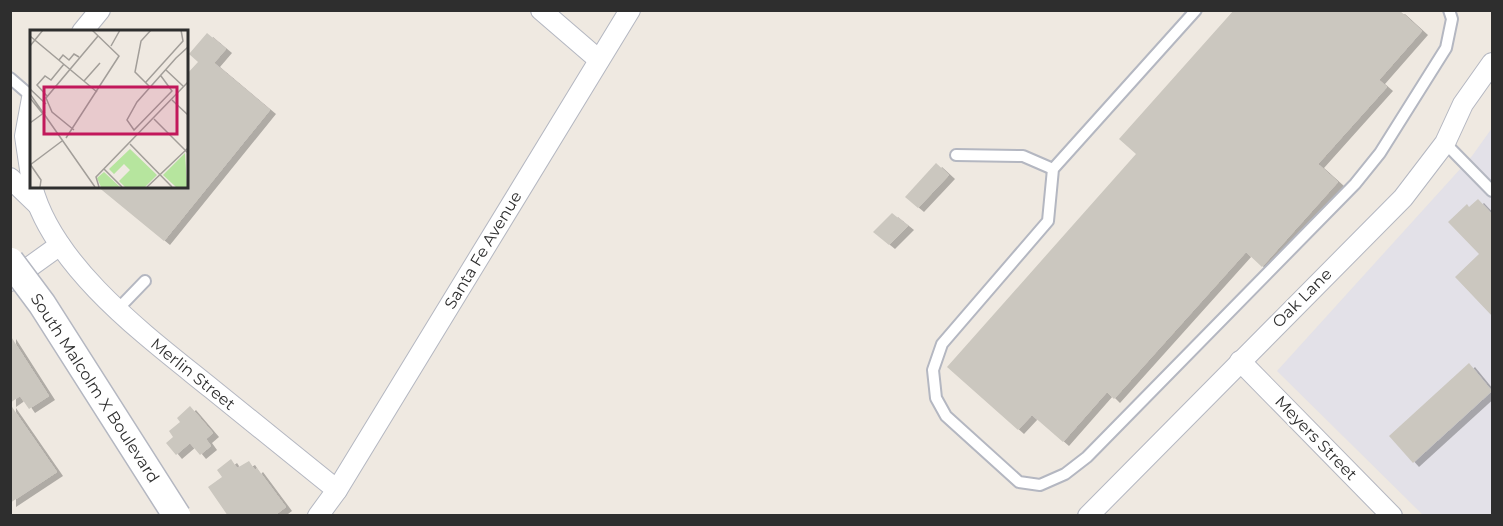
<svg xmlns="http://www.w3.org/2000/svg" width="1503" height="526" font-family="Montserrat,sans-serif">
	<defs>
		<filter id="shadow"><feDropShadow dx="6" dy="4" stdDeviation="0" flood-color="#0004"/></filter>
	</defs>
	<rect width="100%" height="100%" fill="#efe9e1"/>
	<polygon fill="#e3e1e8" points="1492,128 1492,515 1423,515 1277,371 1472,156"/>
	<g fill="#cbc7bf" filter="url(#shadow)">
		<polygon points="1234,10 1399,10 1422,31 1379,80 1387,87 1318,164 1338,182 1262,267 1246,252 1114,399 1107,392 1063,442 1032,415 1018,430 947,367 1136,154 1119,139"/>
		<polygon points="207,33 226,49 214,63 270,110 164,241 97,186 186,186 186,75 198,62 189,54"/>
		<polygon points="936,163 949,175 918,208 905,197"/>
		<polygon points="1478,199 1492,214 1492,316 1455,277 1479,254 1448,222 1467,204 1469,207"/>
		<polygon points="892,213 908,226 889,245 873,232"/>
		<polygon points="10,335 49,396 29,409 20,396 10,403"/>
		<polygon points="1469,363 1492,391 1413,463 1389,436"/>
		<polygon points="10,404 57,472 10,503"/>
		<polygon points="190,406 213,433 206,439 211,446 200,455 190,443 176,455 166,443 173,437 169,431 180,422 177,418"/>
		<polygon points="231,459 237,468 249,461 255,470 257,468 286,507 274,516 228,516 208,487 222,477 217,470"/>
	</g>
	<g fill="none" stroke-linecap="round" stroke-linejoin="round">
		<g stroke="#b4b7c1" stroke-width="14">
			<g id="lane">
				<polyline points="1196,10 1053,169 1048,221 942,344 933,370 936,398 946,416 1019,482 1040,485 1065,474 1087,457 1355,184 1380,153 1446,48 1452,19 1449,10"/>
				<polyline points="10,78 32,97"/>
				<polyline points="1445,143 1492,191"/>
				<polyline points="956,155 1023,156 1053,169"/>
				<polyline points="117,310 145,281"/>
			</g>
		</g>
		<g stroke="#b4b7c1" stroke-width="22">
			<g id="street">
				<polyline points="541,10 599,60"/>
				<polyline points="82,32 100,10"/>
				<polyline points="32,98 25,136 32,183"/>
				<polyline points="10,178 37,204"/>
				<path d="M32,186C53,268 149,338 212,389C254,423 295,456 337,490"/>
				<polyline points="10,281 60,245"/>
				<polyline points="1240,361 1392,516"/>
				<polyline points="318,516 337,490 630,10"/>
				<polyline points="1088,516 1403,198 1445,143 1463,104 1492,63"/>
			</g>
		</g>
		<use href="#lane" stroke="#fff" stroke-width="10"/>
		<use href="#street" stroke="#fff" stroke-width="20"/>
		<g stroke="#b4b7c1" stroke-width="30" stroke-linecap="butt">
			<polyline id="secondary-bridge" points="10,261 42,304 177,516"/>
		</g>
		<use href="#secondary-bridge" stroke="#fff" stroke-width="27"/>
	</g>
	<g text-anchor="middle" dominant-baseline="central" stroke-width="4.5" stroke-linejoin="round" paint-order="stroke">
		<g font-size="16" fill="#2e2e2e" stroke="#fff">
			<text transform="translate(483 250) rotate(-59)">Santa Fe Avenue</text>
			<text transform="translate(1302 298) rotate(-45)">Oak Lane</text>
			<text transform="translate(193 374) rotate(39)">Merlin Street</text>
			<text transform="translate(95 388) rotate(57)">South Malcolm X Boulevard</text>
			<text transform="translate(1316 438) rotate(46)">Meyers Street</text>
		</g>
	</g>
	<g transform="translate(30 30)">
		<rect width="158" height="158" fill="#efe9e1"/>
		<path d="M100,119L127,145L115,157H95L89,151L100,140L94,134L84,144L79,139ZM155,123L157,157H146L133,145ZM74,142L90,157H71L67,148Z" fill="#b6e59e"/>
		<path fill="none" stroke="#a29e99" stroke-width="1.5" d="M0,6L67,62M0,16L13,0M81,16L90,0M29,30L33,25L39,30L44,24L49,27M136,40L153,56M131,46L142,61L104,100L97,90L107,72L146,28L158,17M54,51L70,33M116,52L153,11L151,0M120,57L105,42L111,11L121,0M0,59L16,74M0,64L65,157M17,66L7,55L15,46L21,50L34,34M0,68L13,84M142,70L158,85M124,89L158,123M0,93L15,82M44,100L22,82L16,68L68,6M36,108L89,26L62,0M100,114L142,157M0,134L11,150L10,157M0,135L32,111M74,139L92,157M69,157L66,147L158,52M117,157L158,118"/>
		<path fill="#c2185b" fill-opacity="0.15" stroke="#c2185b" stroke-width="3" d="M14,57H147V104H14Z"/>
		<rect width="158" height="158" fill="none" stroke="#2e2e2e" stroke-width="3"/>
	</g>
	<rect width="1503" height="526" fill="none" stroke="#2e2e2e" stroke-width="24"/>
</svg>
